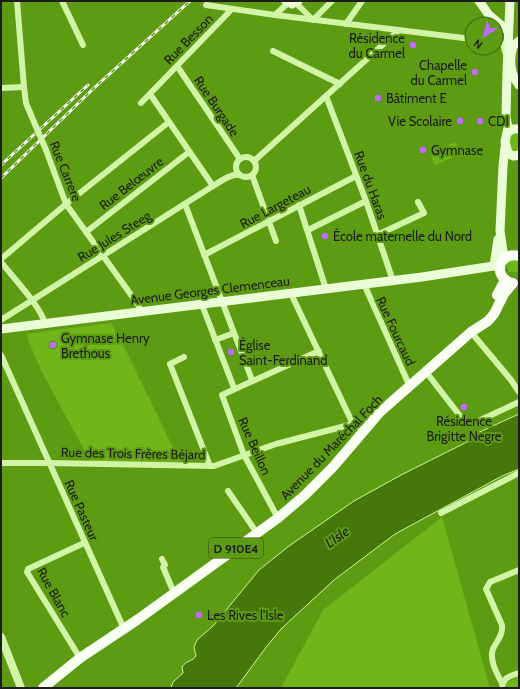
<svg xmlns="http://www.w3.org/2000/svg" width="520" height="689" font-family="Cabin,sans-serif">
	<rect width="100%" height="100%" fill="#5c9b12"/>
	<g fill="#70b51a">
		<polygon points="511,133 519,133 519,152 517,153 509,150 510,135"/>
		<polygon points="456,142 461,154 435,165 430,153"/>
		<polygon points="519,257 519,272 509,272 506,263 507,261"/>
		<polygon points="111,323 118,334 180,462 90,461 41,370 28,340 27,333 39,333 39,332"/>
		<polygon points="442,517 490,688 281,688 323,610"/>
		<polygon points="519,676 519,688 497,688"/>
	</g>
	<path fill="#45770b" stroke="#cef798" d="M519,414V469L502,476L395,534L334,580L282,628L267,646L236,688H171L173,682L183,673L182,667C188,659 192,662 196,656L194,647L197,640L213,626L259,570L289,546L354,501L401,475L473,439V435Z"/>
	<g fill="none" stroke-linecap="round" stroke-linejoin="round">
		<g stroke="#d2f4a6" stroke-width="6">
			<polyline points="17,1 24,87 26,103 31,115"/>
			<polyline points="62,1 83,45"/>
			<polyline points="296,3 313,20 332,1"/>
			<polyline points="206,5 275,15 288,3"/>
			<polyline points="275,15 472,39"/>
			<polyline points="346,24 362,1"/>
			<path d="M496,41C503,42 504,45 505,52"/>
			<polyline points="273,51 340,84"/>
			<polyline points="177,66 240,159"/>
			<polyline points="1,88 24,87"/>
			<polyline points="150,94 213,186"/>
			<polyline points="326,96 366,201 393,281"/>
			<polyline points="141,103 231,10"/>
			<polyline points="46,150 66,204 139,306 140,312"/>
			<circle cx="246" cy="167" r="10"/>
			<polyline points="254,161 399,30"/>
			<polyline points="252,175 276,241"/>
			<polyline points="185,204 252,380"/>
			<polyline points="299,205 326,289"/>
			<polyline points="308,230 366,201"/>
			<polyline points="86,232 189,152"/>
			<polyline points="377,235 424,213 418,202"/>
			<polyline points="204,255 356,176"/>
			<polyline points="1,259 66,204 169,122"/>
			<path d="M1,262C12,276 42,308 45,324"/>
			<polyline points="364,284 410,387"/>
			<polyline points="292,293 293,298 353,424 363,430"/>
			<polyline points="202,305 234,388"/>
			<path d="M1,320L213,186C220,182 231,173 240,175"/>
			<polyline points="471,332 511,380 519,392"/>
			<polyline points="215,340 234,333"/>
			<polyline points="1,355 124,629"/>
			<polyline points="184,357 170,364 210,466"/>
			<polyline points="426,372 464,421 474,423 519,402"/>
			<polyline points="1,463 49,463 214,466 276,444 353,424"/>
			<polyline points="228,491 257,533"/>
			<polyline points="441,513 519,473"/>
			<polyline points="278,518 244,455 222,395 319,351"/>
			<polyline points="162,559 165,565 163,567 174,593"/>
			<polyline points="80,658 27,572 28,569 84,543"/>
			<path d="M502,683C497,674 489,660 493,649C497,640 503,636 502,625L486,589L490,582L519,570"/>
			<path d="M502,688C503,677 510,676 519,673"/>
		</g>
		<polyline stroke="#d2f4a6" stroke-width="8" points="1,637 21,688"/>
		<g stroke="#ebfdd6" stroke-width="9">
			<polyline points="286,1 292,4 298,1"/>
			<polyline points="479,1 489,15 508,31"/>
			<polyline points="510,1 507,71 506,117 508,128 505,142 508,153 513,156 519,155"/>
			<path d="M519,41L513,46C509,60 509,73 519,85"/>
			<polyline points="507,133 513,129 519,129"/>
			<polyline points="504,258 500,231 503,166 505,147"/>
			<polyline points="494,266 498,239"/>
			<polyline points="1,329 422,277 500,265"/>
		</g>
		<g stroke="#f9fff3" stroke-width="10">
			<path d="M509,282C501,278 498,271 501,263C505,256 511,254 519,256"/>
			<polyline points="497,295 505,280"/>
			<polyline points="43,688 80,658 137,620 278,518 305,495 333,467 380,412 471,332 488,321 494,314 504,294 513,283"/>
		</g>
		<g stroke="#fff" stroke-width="3">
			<g id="rail">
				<polyline points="1,165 88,85"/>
				<polyline points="1,178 93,89 190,1"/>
			</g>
		</g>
		<use href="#rail" stroke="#5c9b12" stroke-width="1.5" stroke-dasharray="4.5" stroke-linecap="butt"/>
		<polyline stroke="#d2f4a6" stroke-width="6" points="31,115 46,150"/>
	</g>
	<g fill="#c369ff" stroke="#5c9b12" stroke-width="1.5">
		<circle cx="413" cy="45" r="4"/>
		<circle cx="475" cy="72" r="4"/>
		<circle cx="378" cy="98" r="4"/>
		<circle cx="460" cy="121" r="4"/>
		<circle cx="480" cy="121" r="4"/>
		<circle cx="423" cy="150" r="4"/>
		<circle cx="325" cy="236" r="4"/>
		<circle cx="53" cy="345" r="4"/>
		<circle cx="231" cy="352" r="4"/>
		<circle cx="464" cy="407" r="4"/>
		<circle cx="199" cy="615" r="4"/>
	</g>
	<g text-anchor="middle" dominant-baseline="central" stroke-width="4" stroke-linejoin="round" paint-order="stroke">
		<rect fill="#5c9b12" stroke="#30431a" stroke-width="1" x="209" y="538" width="54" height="20" rx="3"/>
		<g font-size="12" font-weight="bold" fill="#1d1d1d">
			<text x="236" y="548">D 910E4</text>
		</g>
		<g font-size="13" fill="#1d1d1d" stroke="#5c9b12" text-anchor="start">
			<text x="405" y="38" text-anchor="end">Résidence<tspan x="405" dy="15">du Carmel</tspan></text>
			<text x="467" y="65" text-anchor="end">Chapelle<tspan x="467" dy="15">du Carmel</tspan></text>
			<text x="386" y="98">Bâtiment E</text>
			<text x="452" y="121" text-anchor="end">Vie Scolaire</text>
			<text x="488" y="121">CDI</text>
			<text x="431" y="150">Gymnase</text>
			<text x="333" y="236">École maternelle du Nord</text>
			<text x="61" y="338">Gymnase Henry<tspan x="61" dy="15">Brethous</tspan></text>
			<text x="239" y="345">Église<tspan x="239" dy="15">Saint-Ferdinand</tspan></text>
			<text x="464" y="421" text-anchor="middle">Résidence<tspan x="464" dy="15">Brigitte Negre</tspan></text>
			<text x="207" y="615">Les Rives l'Isle</text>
		</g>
		<g font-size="13" fill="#1d1d1d" stroke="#5c9b12">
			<text transform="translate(188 39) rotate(-46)">Rue Besson</text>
			<text transform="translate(217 106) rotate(56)">Rue Burgade</text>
			<text transform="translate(66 171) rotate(68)">Rue Carrere</text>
			<text transform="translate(131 183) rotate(-38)">Rue Belœuvre</text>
			<text transform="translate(371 185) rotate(70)">Rue du Haras</text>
			<text transform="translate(275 206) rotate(-28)">Rue Largeteau</text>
			<text transform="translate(114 236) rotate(-32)">Rue Jules Steeg</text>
			<text transform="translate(210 290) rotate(-7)">Avenue Georges Clemenceau</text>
			<text transform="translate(396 331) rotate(65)">Rue Fourcaud</text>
			<text transform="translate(255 446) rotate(66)">Rue Beillon</text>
			<text transform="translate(331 447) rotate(-46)">Avenue du Maréchal Foch</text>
			<text transform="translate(133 453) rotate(1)">Rue des Trois Frères Béjard</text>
			<text transform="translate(82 510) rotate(66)">Rue Pasteur</text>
			<text transform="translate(54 592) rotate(61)">Rue Blanc</text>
		</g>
		<g font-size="14" font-style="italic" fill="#1b1d19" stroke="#5c9b12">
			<text transform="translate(337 537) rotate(-36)">L'Isle</text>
		</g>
	</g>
	<rect width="520" height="689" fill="none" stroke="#1d1d1d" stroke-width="4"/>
	<g transform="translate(484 36) rotate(216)"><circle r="19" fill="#5c9b12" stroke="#436916"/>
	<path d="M0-3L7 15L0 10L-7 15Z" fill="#c369ff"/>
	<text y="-6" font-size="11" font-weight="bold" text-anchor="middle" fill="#1d1d1d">N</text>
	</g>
</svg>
